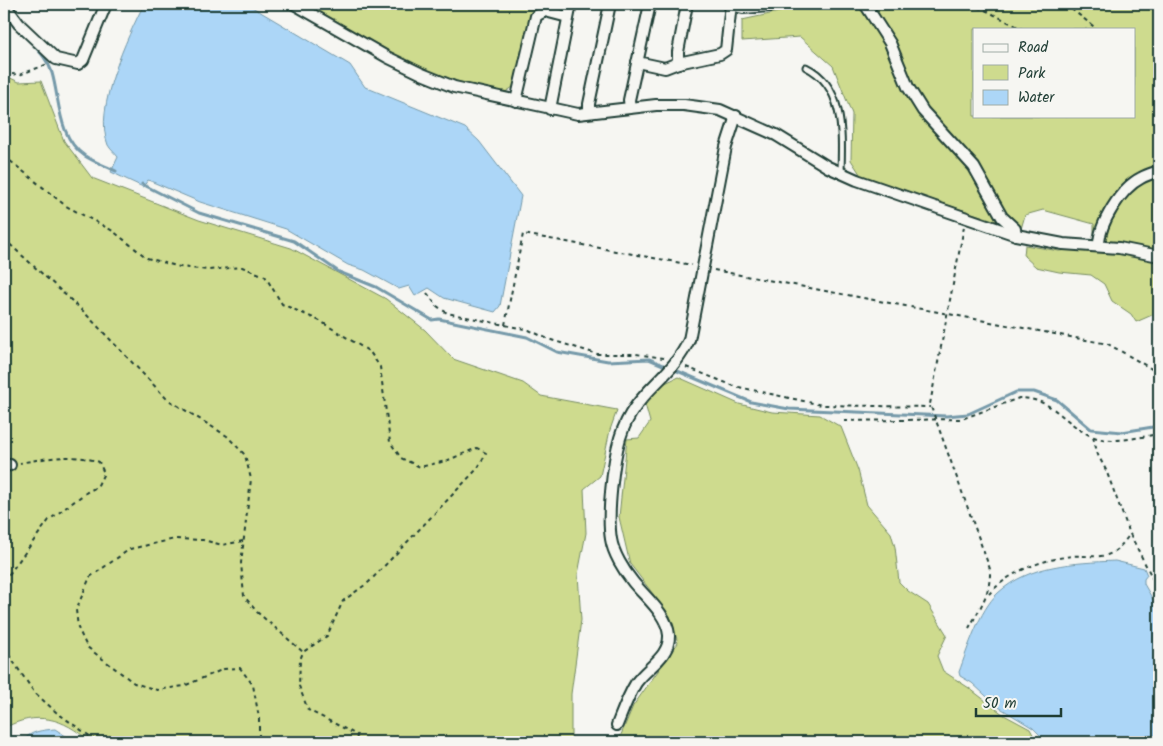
<svg xmlns="http://www.w3.org/2000/svg" width="1163" height="746" font-family="Kalam,sans-serif">
	<rect width="100%" height="100%" fill="#f6f6f2"/>
	<filter id="ink" filterUnits="userSpaceOnUse"><feTurbulence type="fractalNoise" baseFrequency=".02" numOctaves="2"/><feDisplacementMap in="SourceGraphic" scale="10" xChannelSelector="R" yChannelSelector="G"/><feConvolveMatrix kernelMatrix="1 2 1 2 8 2 1 2 1" color-interpolation-filters="sRGB"/></filter>
	<g filter="url(#ink)">
		<g fill="#cedb8e" stroke="#768c61" fill-rule="evenodd">
			<polygon points="306,4 565,4 564,8 543,5 532,11 513,87 501,95 423,70"/>
			<path d="M785,4H1159V312L1136,322L1131,314L1112,301L1104,284L1091,275L1059,272L1036,267L1024,256L1025,245L1059,251L1085,248L1094,240V224L1043,210L1025,215L1021,229L862,177L851,160L852,114L833,66L800,37L742,41V20L784,11ZM974,29H1134V116H974Z"/>
			<path d="M4,75L19,82L41,81L64,141L92,178L199,220L291,248L386,299L425,330L453,359L523,383L541,396L617,410L610,430L600,476L584,489L586,533L578,574L581,620L571,694V740L576,742H90C63,717 36,711 4,728V528L7,493L4,492Z"/>
			<polygon points="678,377 739,404 772,412 820,415 841,427 858,470 867,505 891,533 895,547 899,582 908,591 928,604 947,635 937,656 943,671 969,688 1004,715 1030,729 1037,742 618,742 633,706 678,643 670,616 630,564 619,517 627,439 639,438 650,422 645,404 663,384"/>
		</g>
		<g fill="#acd6f7" stroke="#7499a9">
			<path d="M144,4H247L350,65L365,87L465,128L479,141L521,196L500,306L495,312L444,298L429,288L415,296L409,286L399,289L364,270L348,265L286,229L200,202L148,180L143,187L111,172L118,157C115,153 110,149 108,145C93,109 128,36 144,4Z"/>
			<path d="M1115,561L1144,568L1147,575L1144,579V584L1159,610V742H1042L1040,735L1033,728L997,706L972,683L960,676L959,672C968,648 979,611 998,593C1030,564 1074,563 1115,561Z"/>
			<path d="M55,729L75,742H23C28,731 44,730 55,729Z"/>
		</g>
		<g fill="none" stroke-linecap="round" stroke-linejoin="round">
			<g stroke="#7499a9" stroke-width="3">
				<path d="M28,39C37,49 48,59 52,73C60,101 58,138 85,156C94,162 106,166 116,171"/>
				<polyline points="142,184 199,213 294,241 339,272 376,287 432,320 439,319 527,337 557,352 608,361 649,359 751,402 789,409 946,416 968,414 1016,392 1034,392 1057,400 1091,429 1122,432 1159,426"/>
			</g>
			<g stroke="#1f3d34" stroke-width="9">
				<path id="service" d="M806,67C845,86 842,135 841,172"/>
			</g>
			<g stroke="#1f3d34" stroke-width="14">
				<g id="minor">
					<polyline points="4,4 19,24 56,59 78,64 83,60 106,4"/>
					<polyline points="294,4 387,57 422,74 454,87 578,114 656,105 684,105 720,110 776,135 828,167 857,180 1016,235 1063,244 1119,248 1159,256"/>
					<polyline points="687,4 678,52 678,63 720,54 726,50 731,4"/>
					<polyline points="865,4 890,43 908,87 923,111 974,167 1002,217 1015,229 1016,235"/>
					<polyline points="731,5 743,8 771,6 771,4"/>
					<polyline points="637,62 665,68 678,63"/>
					<polyline points="516,101 536,16 545,11 568,17"/>
					<polyline points="630,108 629,100 650,4"/>
					<polyline points="550,109 571,4"/>
					<polyline points="589,112 589,104 610,4"/>
					<path d="M1099,245C1099,224 1121,188 1141,178C1146,175 1153,173 1159,171"/>
					<polyline points="4,466 10,465"/>
					<path d="M617,725C623,710 628,696 636,683C647,667 670,657 669,635C667,614 646,598 633,582C624,571 613,553 611,539C607,515 613,461 620,438C634,391 671,380 689,340L726,147L736,116"/>
				</g>
			</g>
			<g stroke="#1f3d34" stroke-width="2" stroke-dasharray="4 4" stroke-linecap="butt">
				<polyline points="962,4 983,9 1022,29"/>
				<polyline points="1065,4 1097,29"/>
				<polyline points="4,73 19,75 48,64"/>
				<polyline points="4,156 66,206 113,231 147,258 180,267 208,270 242,267 265,276 282,304 320,321 370,352 380,367 390,442 401,458 420,467 446,461 477,448 486,453 478,468 369,582 343,601 327,636 303,652 300,660 299,686 308,710 357,735 356,742"/>
				<path d="M964,227L930,404L990,569C991,593 980,608 969,628"/>
				<polyline points="4,239 83,311 167,399 227,436 245,455 251,479 241,563 244,596 257,612 303,652"/>
				<polyline points="714,270 1108,344 1159,373"/>
				<polyline points="427,293 437,306 447,313 529,330 548,339 597,354 636,354 664,358"/>
				<polyline points="505,325 523,234 692,265"/>
				<polyline points="686,367 734,386 822,405 930,407"/>
				<path d="M844,421L962,419L1019,398C1055,398 1065,426 1094,437C1113,444 1139,437 1159,434"/>
				<polyline points="1093,437 1098,455 1106,470 1130,534 1159,591"/>
				<polyline points="243,541 222,545 203,540 175,539 130,549 90,577 76,610 78,628 87,647 134,683 157,690 184,686 224,669 240,668 253,685 259,718 259,742"/>
				<path d="M4,581L49,520L87,492L97,487L104,473L99,462C75,453 45,458 20,463"/>
				<path d="M989,594C1010,571 1041,560 1072,556C1083,555 1096,558 1107,555C1117,552 1124,542 1130,534"/>
				<polyline points="4,648 34,692 56,712 98,742"/>
			</g>
			<use href="#service" stroke="#f6f6f2" stroke-width="5"/>
			<use href="#minor" stroke="#f6f6f2" stroke-width="10"/>
		</g>
	</g>
	<rect width="1163" height="746" fill="none" stroke="#f6f6f2" stroke-width="20"/>
	<rect x="10" y="10" width="1143" height="726" fill="none" stroke="#1f3d34" stroke-width="2" filter="url(#ink)"/>
	<rect x="973" y="28" width="162" height="90" fill="#f6f6f2" stroke="#a0aca6"/>
	<rect x="983" y="44" width="25" height="8" fill="#f6f6f2" stroke="#a0aca6"/>
	<text x="1018" y="52" font-size="15" fill="#1f3d34">Road</text>
	<rect x="983" y="65" width="25" height="15" fill="#cedb8e" stroke="#a0aca6"/>
	<text x="1018" y="78" font-size="15" fill="#1f3d34">Park</text>
	<rect x="983" y="90" width="25" height="15" fill="#acd6f7" stroke="#a0aca6"/>
	<text x="1018" y="102" font-size="15" fill="#1f3d34">Water</text>
	<path d="M976 708v8h85v-8" fill="none" stroke="#1f3d34" stroke-width="2.5"/>
	<text x="983" y="708" font-size="15" fill="#1f3d34" stroke="#f6f6f2" stroke-width="4" paint-order="stroke">50 m</text>
</svg>
